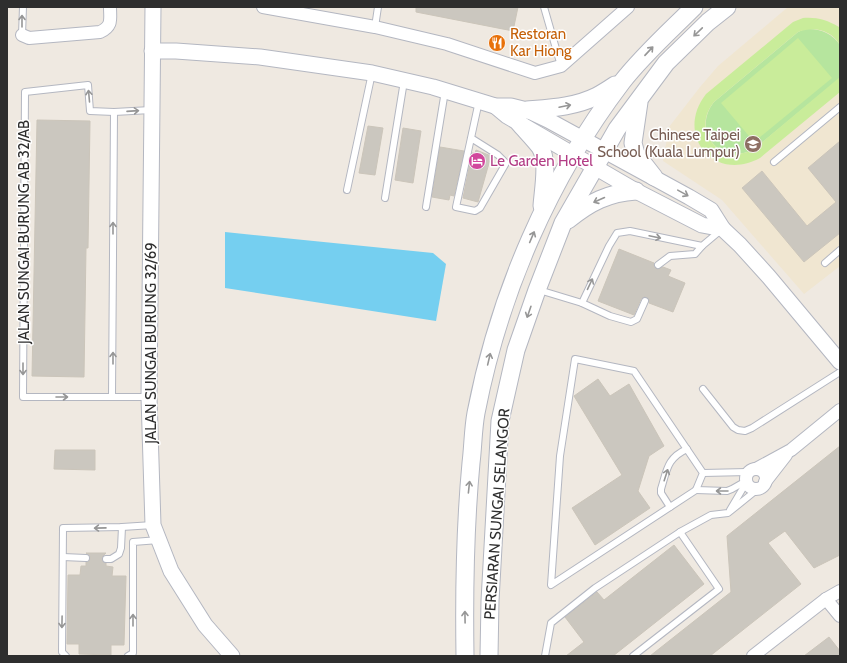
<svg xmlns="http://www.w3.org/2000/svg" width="847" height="663" font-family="Cabin,sans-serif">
	<rect width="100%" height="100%" fill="#efe9e1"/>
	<polygon fill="#f0e6d1" points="788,7 840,7 840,266 804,294 722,200 663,161 669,127 700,87 718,66"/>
	<path fill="#b6e59e" d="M805,29C820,28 832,33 840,45L839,79L754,149C720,167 691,131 714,102L798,32Z"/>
	<g fill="#c9ec9a">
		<path d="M803,18C817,17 827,20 839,27L840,45C831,30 815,26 798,32L714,102C690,131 721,167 754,149L840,77V92L760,158C714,183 674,135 706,94L793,22Z"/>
		<polygon points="798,38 832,78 754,142 721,103"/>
	</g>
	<polygon fill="#75cff0" points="225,232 433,253 446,264 436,321 225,288"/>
	<g fill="#cbc7bf" stroke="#cbc5ba">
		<polygon points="416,7 518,7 513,31 416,12"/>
		<polygon points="37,120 90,121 88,248 86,248 84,377 32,376"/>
		<polygon points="368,126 383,128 375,175 359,173"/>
		<polygon points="403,128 421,131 413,183 395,180"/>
		<polygon points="840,141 840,233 804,262 742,188 762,171 807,226 836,202 808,168"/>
		<polygon points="440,147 464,151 454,196 450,195 449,200 432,197"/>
		<polygon points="476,150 491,156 478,202 463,198 472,153 475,153"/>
		<polygon points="619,249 654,263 654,267 657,269 663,267 671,270 668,276 685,283 673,312 649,303 649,299 645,297 641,299 634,315 598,301"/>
		<polygon points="598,379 610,396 629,384 664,446 649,456 638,491 650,508 595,545 572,508 622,475 574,396"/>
		<polygon points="840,446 840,555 814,568 785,531 768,543 801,584 710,656 650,656 731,592 727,536"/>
		<polygon points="55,450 95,450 95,470 54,469"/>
		<polygon points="674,545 704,584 613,656 566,656 584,642 565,617 597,592 604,600"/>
		<polygon points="86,553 106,553 102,557 102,561 106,563 106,566 113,567 112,576 126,576 124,645 111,645 111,655 79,654 79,644 67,644 68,575 80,575 81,566 86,566 86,562 88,562 90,559 90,556"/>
		<polygon points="829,637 840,651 840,656 804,656"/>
	</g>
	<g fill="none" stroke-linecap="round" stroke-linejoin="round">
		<g stroke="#b4b7c1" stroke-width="8">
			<g id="service">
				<polyline points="544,7 561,66"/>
				<polyline points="375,27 378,7"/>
				<polyline points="22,35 23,7"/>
				<polyline points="471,138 498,155 506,163 480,208 475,211 456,207 479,101"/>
				<polyline points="774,162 840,107"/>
				<polyline points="347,190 372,73"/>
				<polyline points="385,198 404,81"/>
				<polyline points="426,207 445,91"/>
				<polyline points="825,263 840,250"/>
				<polyline points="658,265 670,256 695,254 702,246"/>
				<polyline points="539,290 582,303 609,246 617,233 630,231 702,246 721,230"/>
				<polyline points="582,303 610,316 631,322 637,319 645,301"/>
				<polygon points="575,359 634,371 703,473 696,490 551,585 560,456"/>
				<polyline points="703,389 733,427 738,430 745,431 752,428 840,372"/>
				<polyline points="112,397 114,112"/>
				<polyline points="149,397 23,397 25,92 88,85 90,111 114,112 151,110"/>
				<polyline points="703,473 748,472"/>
				<polyline points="696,490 727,491 732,489 746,481"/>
				<path d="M670,507L661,493V489C667,470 667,458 687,449"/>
				<polyline points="730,510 746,483"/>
				<polyline points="63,557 86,558"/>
				<polyline points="106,559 111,559 119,554 121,548 122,527"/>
				<polyline points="66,656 62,652 63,528 122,527 153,525"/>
				<polyline points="128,656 133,653 133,542 159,540"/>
				<polyline points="545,656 551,623 595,588 680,532 711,515 728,513 759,488"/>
				<polyline points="633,656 719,589 680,532"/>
			</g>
		</g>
		<g stroke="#b4b7c1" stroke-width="14">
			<g id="minor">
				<polyline points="263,7 375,27 447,44 535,73 561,66 628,7"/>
				<path d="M22,35L29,38L100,32C113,26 110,19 110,7"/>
				<polyline points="756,469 791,450 840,410"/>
				<circle cx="756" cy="479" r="10"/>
				<polyline points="765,482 786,455"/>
				<polyline points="826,599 840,616"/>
				<polyline points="753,656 826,599 840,591"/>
			</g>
		</g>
		<g stroke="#b4b7c1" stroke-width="17">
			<g id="tertiary">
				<polyline points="153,7 149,397 153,525 171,571 205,625 232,656"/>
				<polyline points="152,51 176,51 260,57 372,73 433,87 495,106 511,106 527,110 548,120 689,197 711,210 723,229"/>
				<polyline points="495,106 507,116 519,123 636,191 702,225 723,229 740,245 769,277 840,362"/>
			</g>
		</g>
		<g stroke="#b4b7c1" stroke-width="19">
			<g id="secondary">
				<polyline points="639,102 633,143 636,154 654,177"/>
				<path d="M527,110C551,108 575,107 597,96C603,93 609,89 615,85"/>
				<path d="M519,123C526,131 534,139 540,147C549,161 543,190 542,206"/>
				<path d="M568,220C590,202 608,193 636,191"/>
				<path d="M465,656C464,592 465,527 471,463C473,447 473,429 476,413C499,294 549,178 622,82C643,55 670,31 694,7"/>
				<polyline points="489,656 490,601 500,421 516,350 537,290 563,223 617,129 666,63 708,22 727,7"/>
			</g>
		</g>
		<use href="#service" stroke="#fff" stroke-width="6"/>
		<use href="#minor" stroke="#fff" stroke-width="12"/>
		<use href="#tertiary" stroke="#fff" stroke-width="15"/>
		<use href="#secondary" stroke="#fff" stroke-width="17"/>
	</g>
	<defs><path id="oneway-shaft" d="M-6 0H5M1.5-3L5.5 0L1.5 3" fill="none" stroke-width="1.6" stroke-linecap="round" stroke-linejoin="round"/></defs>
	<g stroke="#969696">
		<use href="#oneway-shaft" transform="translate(22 21) rotate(-90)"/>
		<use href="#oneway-shaft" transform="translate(698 32) rotate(136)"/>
		<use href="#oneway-shaft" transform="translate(649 51) rotate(-47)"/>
		<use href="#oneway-shaft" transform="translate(89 96) rotate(-95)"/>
		<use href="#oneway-shaft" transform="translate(565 106) rotate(-12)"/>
		<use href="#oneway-shaft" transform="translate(133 111) rotate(-4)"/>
		<use href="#oneway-shaft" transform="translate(683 193) rotate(29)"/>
		<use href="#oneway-shaft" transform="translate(599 200) rotate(156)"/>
		<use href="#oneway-shaft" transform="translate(113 228) rotate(-90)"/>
		<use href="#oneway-shaft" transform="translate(532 237) rotate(-67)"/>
		<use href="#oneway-shaft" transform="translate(655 237) rotate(12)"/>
		<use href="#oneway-shaft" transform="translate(590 284) rotate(-65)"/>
		<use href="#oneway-shaft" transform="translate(529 312) rotate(109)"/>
		<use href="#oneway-shaft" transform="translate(113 358) rotate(-90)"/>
		<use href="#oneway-shaft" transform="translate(489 359) rotate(-77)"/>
		<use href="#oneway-shaft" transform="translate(23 369) rotate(90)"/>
		<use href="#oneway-shaft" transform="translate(62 397)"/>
		<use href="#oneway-shaft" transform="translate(666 475) rotate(-72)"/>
		<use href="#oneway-shaft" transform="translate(469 487) rotate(-84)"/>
		<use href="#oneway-shaft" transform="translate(722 491) rotate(180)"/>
		<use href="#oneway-shaft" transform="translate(100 528) rotate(179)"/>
		<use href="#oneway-shaft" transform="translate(465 617) rotate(-91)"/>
		<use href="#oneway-shaft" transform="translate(133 620) rotate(-90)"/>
		<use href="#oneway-shaft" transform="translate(62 622) rotate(91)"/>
	</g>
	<defs>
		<g id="restaurant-disc" transform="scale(0.9)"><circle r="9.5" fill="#e8710a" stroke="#fff"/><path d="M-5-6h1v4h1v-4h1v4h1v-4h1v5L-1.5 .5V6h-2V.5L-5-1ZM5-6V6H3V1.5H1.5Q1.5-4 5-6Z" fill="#fff"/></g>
		<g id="school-disc" transform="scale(0.9)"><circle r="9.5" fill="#8d6e63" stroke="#fff"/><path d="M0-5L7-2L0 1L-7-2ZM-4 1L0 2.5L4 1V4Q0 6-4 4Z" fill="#fff"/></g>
		<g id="hotel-disc" transform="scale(0.9)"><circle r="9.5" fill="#d1479c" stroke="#fff"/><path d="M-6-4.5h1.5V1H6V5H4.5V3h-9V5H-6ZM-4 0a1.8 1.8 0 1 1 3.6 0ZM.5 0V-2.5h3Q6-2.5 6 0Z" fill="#fff"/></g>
	</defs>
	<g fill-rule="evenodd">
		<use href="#restaurant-disc" x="497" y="43"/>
		<use href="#school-disc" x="753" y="144"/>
		<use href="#hotel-disc" x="477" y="161"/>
	</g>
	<g text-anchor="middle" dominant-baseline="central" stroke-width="3" stroke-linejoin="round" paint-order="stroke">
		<g font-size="15" fill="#c56008" stroke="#fff" text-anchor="start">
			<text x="510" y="34">Restoran<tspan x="510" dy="17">Kar Hiong</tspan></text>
		</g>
		<g font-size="15" fill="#785e54" stroke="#fff" text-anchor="end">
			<text x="740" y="135">Chinese Taipei<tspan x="740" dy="17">School (Kuala Lumpur)</tspan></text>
		</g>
		<g font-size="15" fill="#b23c85" stroke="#fff" text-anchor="start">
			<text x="490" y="161">Le Garden Hotel</text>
		</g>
		<g font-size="15" fill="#2e2e2e" stroke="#fff">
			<text transform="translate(24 232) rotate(-90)">JALAN SUNGAI BURUNG AB 32/AB</text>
			<text transform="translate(151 343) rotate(-90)">JALAN SUNGAI BURUNG 32/69</text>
			<text transform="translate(497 514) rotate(-86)">PERSIARAN SUNGAI SELANGOR</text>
		</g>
	</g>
	<rect width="847" height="663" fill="none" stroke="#2e2e2e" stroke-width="16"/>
</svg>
